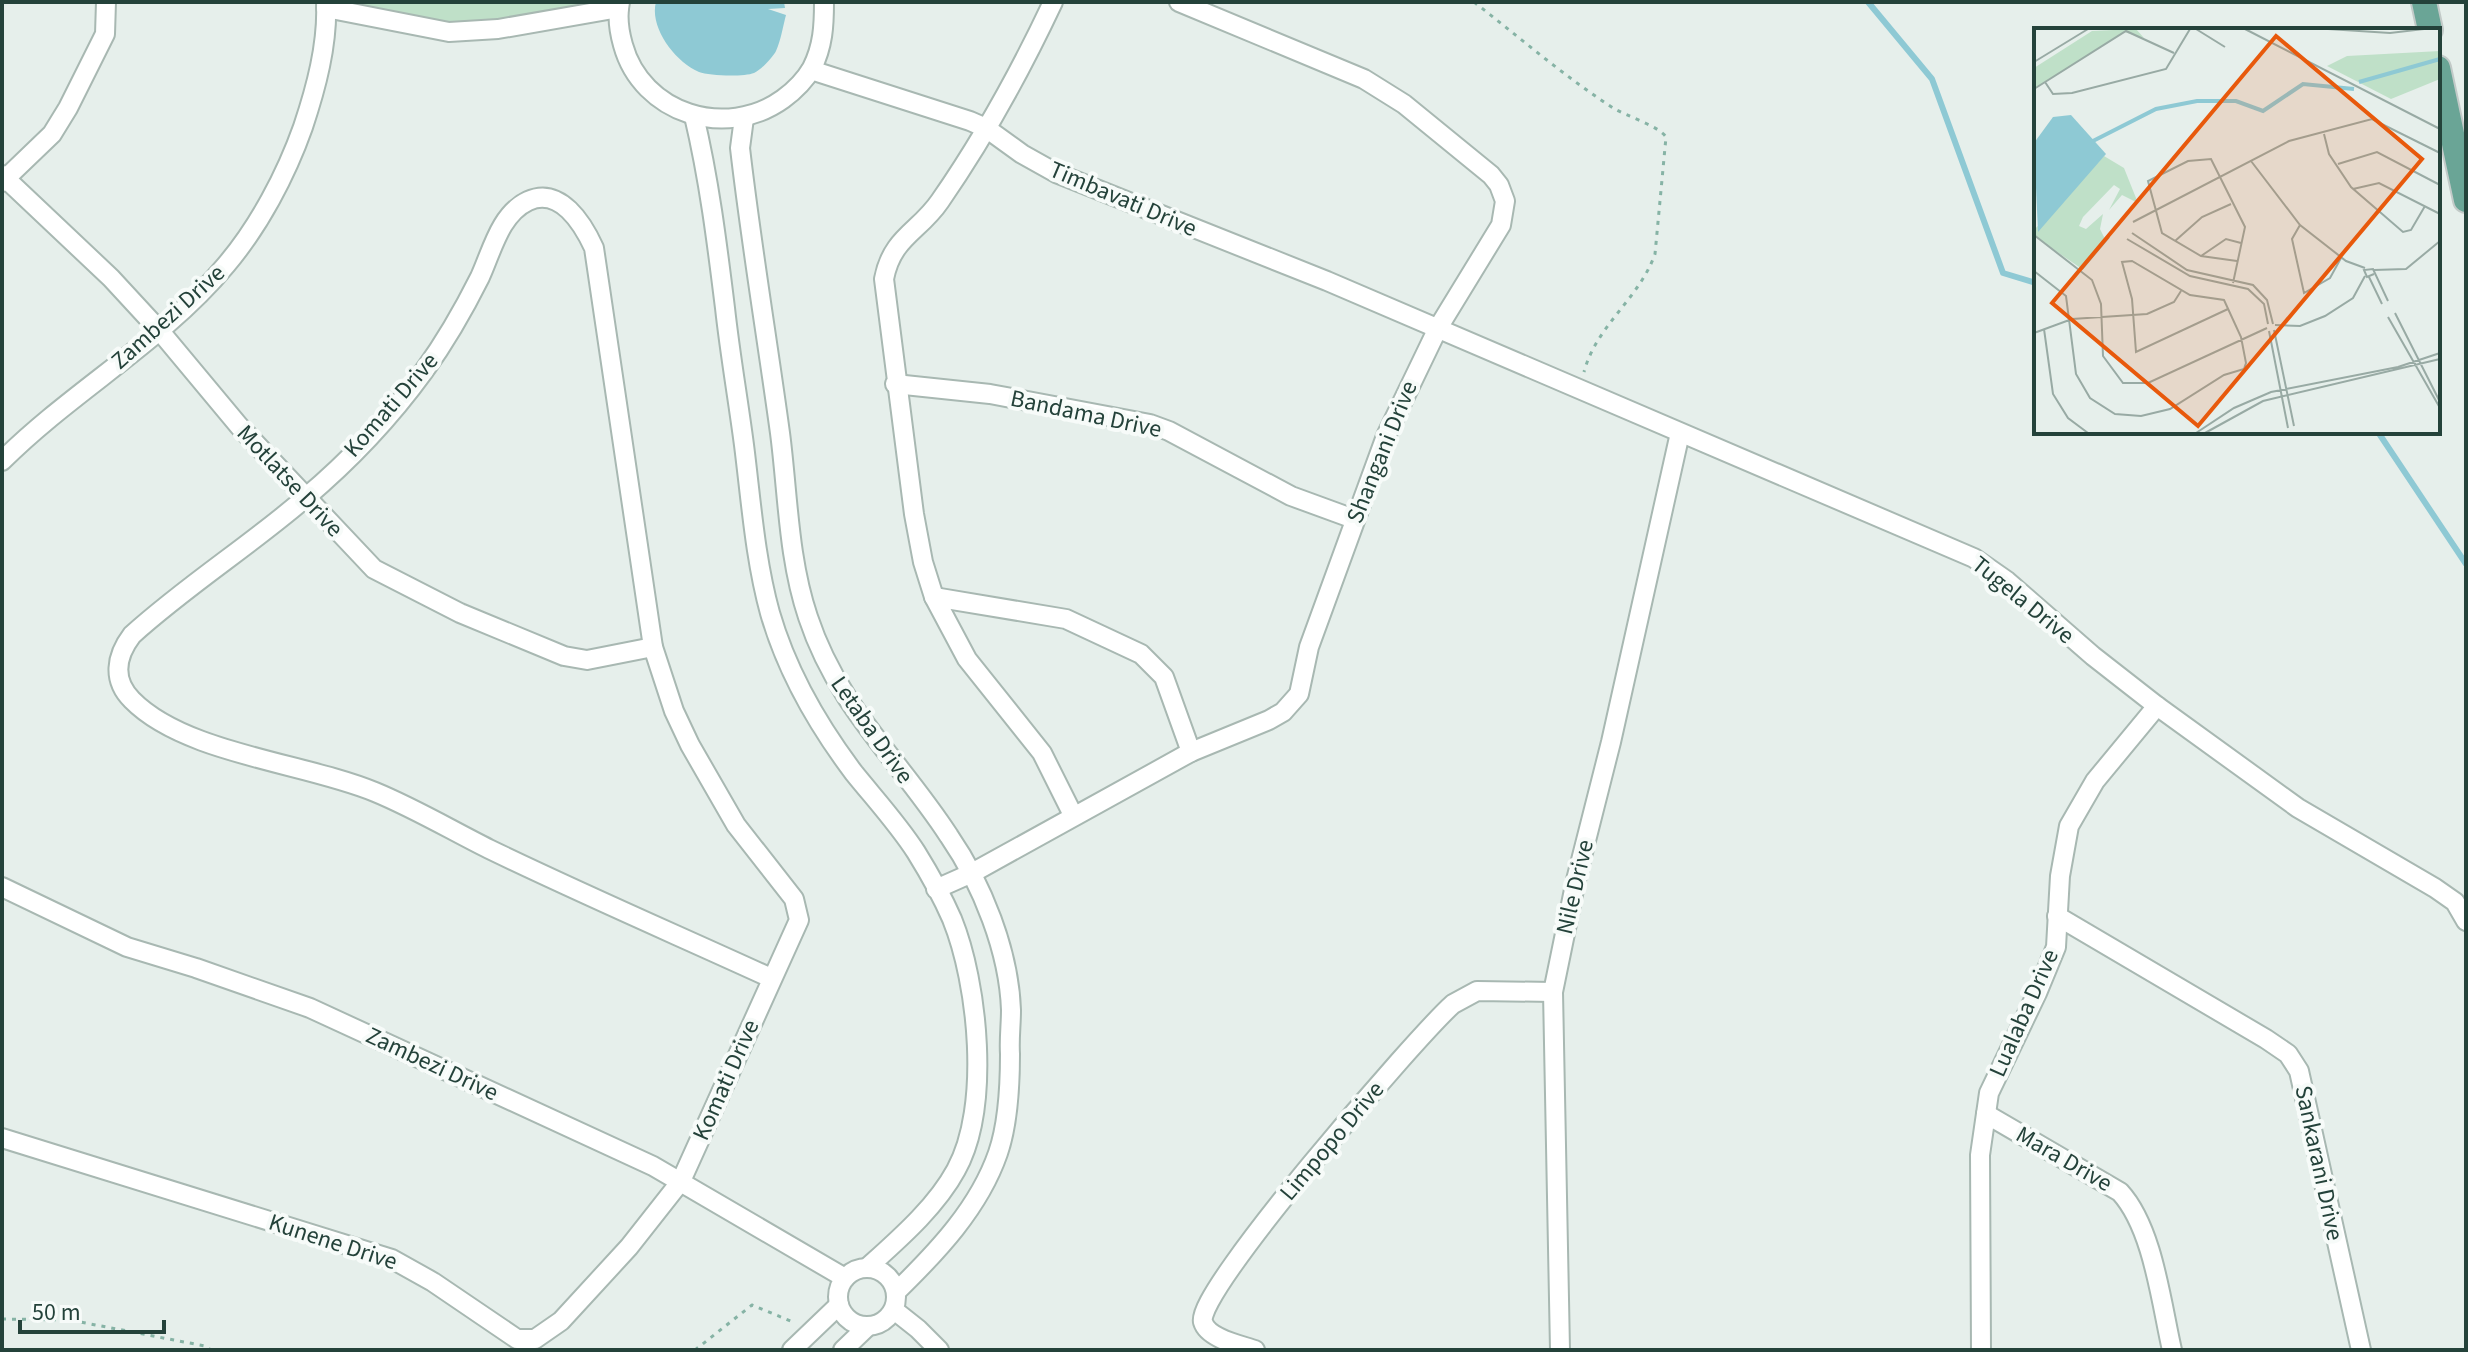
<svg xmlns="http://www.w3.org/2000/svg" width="2468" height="1352" font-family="'Source Sans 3',sans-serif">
	<rect width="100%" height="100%" fill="#e6efeb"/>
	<polygon fill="#bfe0c8" points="326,2 585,2 585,13 479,32"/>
	<path fill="#8ec9d4" d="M656,2H784L785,8L768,9L786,15C783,26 781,40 776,51C773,57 761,70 754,73C744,77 709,76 699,72C675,62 649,27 656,2Z"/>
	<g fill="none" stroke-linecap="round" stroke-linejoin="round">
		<g stroke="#8ec9d4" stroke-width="6">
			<polyline points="1868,2 1932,79 2003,273 2036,283"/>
			<polyline points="2378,432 2466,564"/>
		</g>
		<g stroke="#a8b8b2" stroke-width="22">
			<g id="minor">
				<path d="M620,2C617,16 619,31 623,45C642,114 726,140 783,99C794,91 805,80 812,68C823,46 824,26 824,2"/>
				<path d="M1053,2C1021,70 983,139 940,201C919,232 892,237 884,279L914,514L923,562L934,597L967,659L1042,753L1073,815"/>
				<polyline points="326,8 449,32 498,29 619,8"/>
				<polyline points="811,70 970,121 986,128 1022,154 1056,173 1327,281 1974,558 2007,581 2093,656 2157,706 2298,808 2435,888 2455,902 2466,921"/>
				<path d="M694,116C709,179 717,243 725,308C730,354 738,399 744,445C751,500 755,559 770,613C787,672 817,724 854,773C875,799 898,824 916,852C929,873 942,896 952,919C978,983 991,1107 956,1170C936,1207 899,1239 868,1267"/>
				<path d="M744,118L740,148C751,243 767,338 780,433C788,494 788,558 808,617C838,708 899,759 949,836C982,884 1009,951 1011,1010C1011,1025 1009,1039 1010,1054C1010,1084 1008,1124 998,1153C979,1208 937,1252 896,1292"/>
				<polyline points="2,175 111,278 159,330 239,426 374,569 460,613 564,656 587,660 653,647"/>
				<polyline points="2,182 52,134 68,108 105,34 106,2"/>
				<polyline points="895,384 990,394 1150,424 1169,431 1291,496 1354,519"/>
				<path d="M2,461C72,391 163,341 226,265C259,226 286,175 303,127C316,88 328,44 326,2"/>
				<polyline points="934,597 1066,619 1141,654 1164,677 1191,752"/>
				<polyline points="2,887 127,947 196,968 310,1008 653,1166 845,1278"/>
				<polyline points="936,889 972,873 1191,752 1269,720 1283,712 1299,694 1309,647 1386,436 1438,328 1501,225 1505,201 1499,185 1491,175 1404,104 1364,79 1179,2"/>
				<polyline points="2057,916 2266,1039 2288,1054 2299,1071 2361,1350"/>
				<path d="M1986,1114L2120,1192C2153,1228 2161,1302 2172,1350"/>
				<path d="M2,1138L392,1259L433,1282L517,1339H535L561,1321L629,1247L681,1181L799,920L794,899L736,825L690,745L674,711L653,647L594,248C583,224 560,186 528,201C500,214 492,251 480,277C464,309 445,342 424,371C390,418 348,462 304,499C248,547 186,586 132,635C116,656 112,680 132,700C185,754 306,763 375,792C414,808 451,830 489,849C582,894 677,935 771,978"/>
				<circle cx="867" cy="1297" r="29"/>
				<polyline points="894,1310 918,1329 939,1350"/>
				<polyline points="792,1350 839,1305"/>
				<polyline points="843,1350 867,1327"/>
				<path d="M1255,1350C1241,1345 1208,1339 1203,1322C1193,1294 1419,1034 1453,1004L1477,991L1553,992"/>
				<polyline points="1560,1350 1553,992 1576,880 1611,742 1680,433"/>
				<polyline points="1981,1350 1980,1155 1989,1093 2037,993 2056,947 2060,876 2069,826 2095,781 2157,706"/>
			</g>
		</g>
		<g stroke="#c2cac8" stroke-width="28">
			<g id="primary">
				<polyline points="2424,2 2430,30"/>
				<polyline points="2438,68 2466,200"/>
			</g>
		</g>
		<g stroke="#86b3a5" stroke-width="3" stroke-dasharray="4 6" stroke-linecap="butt">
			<path d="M1474,2C1520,38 1564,76 1613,108C1626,116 1659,126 1666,137L1655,254C1639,299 1596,326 1584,372"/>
			<polyline points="2,1319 70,1320 205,1346 211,1350"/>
			<polyline points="695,1350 752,1305 793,1322"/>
		</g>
		<use href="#minor" stroke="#fff" stroke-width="18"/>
		<use href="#primary" stroke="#6aa596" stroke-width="24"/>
	</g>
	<g text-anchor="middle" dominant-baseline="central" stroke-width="8" stroke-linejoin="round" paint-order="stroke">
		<g font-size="24" fill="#24423a" stroke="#f7fbf9">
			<text transform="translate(1123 199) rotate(23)">Timbavati Drive</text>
			<text transform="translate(168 317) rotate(-42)">Zambezi Drive</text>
			<text transform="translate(391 405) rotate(-49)">Komati Drive</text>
			<text transform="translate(1086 414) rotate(12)">Bandama Drive</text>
			<text transform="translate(1382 452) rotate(-68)">Shangani Drive</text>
			<text transform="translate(290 481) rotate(47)">Motlatse Drive</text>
			<text transform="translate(2023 600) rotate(39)">Tugela Drive</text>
			<text transform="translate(872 730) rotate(55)">Letaba Drive</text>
			<text transform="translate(1575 887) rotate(-77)">Nile Drive</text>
			<text transform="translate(2024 1013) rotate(-66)">Lualaba Drive</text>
			<text transform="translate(432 1064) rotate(25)">Zambezi Drive</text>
			<text transform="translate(726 1080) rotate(-66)">Komati Drive</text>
			<text transform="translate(1332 1141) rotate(-50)">Limpopo Drive</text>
			<text transform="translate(2064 1159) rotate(30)">Mara Drive</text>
			<text transform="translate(2319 1163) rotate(78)">Sankarani Drive</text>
			<text transform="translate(333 1242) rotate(18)">Kunene Drive</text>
		</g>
	</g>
	<g transform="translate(2034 28)">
		<rect width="406" height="406" fill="#e6efeb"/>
		<path d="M102,1L110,10L90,4L0,61V40L58,3ZM406,23V51L357,71L293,38L313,28ZM70,128L90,140L104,175L88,167L75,182L86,161L80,157L49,189L45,198L52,201L69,186L66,201L72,213L48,241L0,208V202Z" fill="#bfe0c8"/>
		<path d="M37,87L72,126L4,204L0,115L19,89Z" fill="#8ec9d4"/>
		<path fill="none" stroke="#8ec9d4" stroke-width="4" d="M325,54L406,31M57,114L122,81L163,73H202L229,83L269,56L320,61"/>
		<path fill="none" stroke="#98aaa4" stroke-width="2" d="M162,1L191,19M211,1L406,101M294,1L356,5L390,1M0,34L54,1M11,54L19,66L38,65L132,41L156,1M0,61L92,3L140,25M290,106L295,126L317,159L369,204L377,202L391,178M217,133L266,197L312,233L331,240M304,136L343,124L406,157M319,161L345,155L406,186M99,194L255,113L338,91L406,125M266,197L258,211L270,265L296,250L307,230M98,205L153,242L219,257L233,272L239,296M0,207L58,252L67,276L69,328L89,355H114L233,300M93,211L156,248L214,261L230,276L234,296M141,213L168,189L197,176M167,228L192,211L207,215M48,241L75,209M340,242L372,241L406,213M0,243L32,268L42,346L56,370L81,386L107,388L136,381L190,347L210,341L212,335L207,309L190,272L156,267L98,233L88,234L98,271L102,324L194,281M340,246L333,249L330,242L339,241L354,273M335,249L348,276M199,255L211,199L177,131L154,133L114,153L128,205L167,228L203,233M361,285L406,374M354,289L406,380M241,297L266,298L291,288L319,270L331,248M10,301L19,366L34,390L54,405M240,302L260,398M235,303L254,400M0,305L38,291L113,286L140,274L147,263M162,405L200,380L237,364L364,339L406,325M171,405L229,373L406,331"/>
		<path fill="#e8590c" fill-opacity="0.15" stroke="#e8590c" stroke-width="4" d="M242,8L388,131L164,398L18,275Z"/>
		<rect width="406" height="406" fill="none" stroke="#24423a" stroke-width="4"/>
	</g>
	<rect width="2468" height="1352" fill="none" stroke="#24423a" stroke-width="8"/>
	<path d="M20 1320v12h144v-12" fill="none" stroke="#24423a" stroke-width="4"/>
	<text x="32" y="1320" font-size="24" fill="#24423a" stroke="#f7fbf9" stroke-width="6" paint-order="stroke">50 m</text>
</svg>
